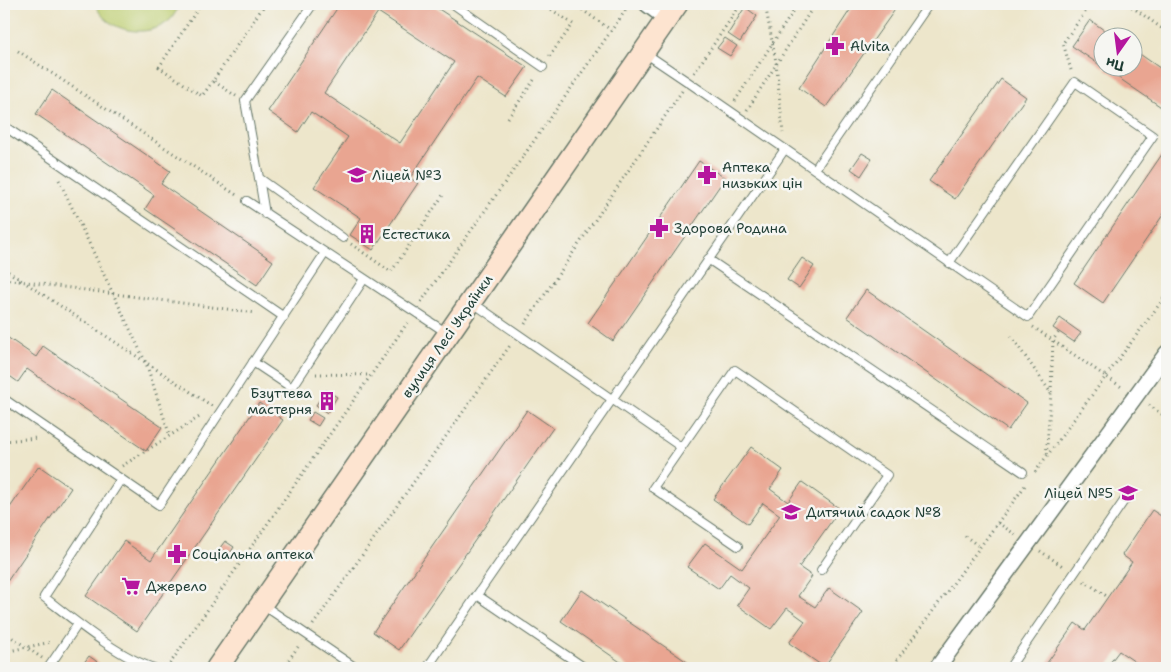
<svg xmlns="http://www.w3.org/2000/svg" width="1171" height="672" font-family="'Shantell Sans',sans-serif">
	<rect width="100%" height="100%" fill="#f6f6f2"/>
	<filter id="ink" filterUnits="userSpaceOnUse"><feTurbulence type="fractalNoise" baseFrequency=".02" numOctaves="2"/><feDisplacementMap in="SourceGraphic" scale="10" xChannelSelector="R" yChannelSelector="G"/><feConvolveMatrix kernelMatrix="1 2 1 2 8 2 1 2 1" color-interpolation-filters="sRGB"/></filter>
	<filter id="wash" filterUnits="userSpaceOnUse"><feTurbulence type="fractalNoise" baseFrequency=".0096" numOctaves="4" result="noise"/><feDisplacementMap in="SourceGraphic" scale="20" xChannelSelector="R" yChannelSelector="G"/><feGaussianBlur stdDeviation="1.12" result="paint"/><feColorMatrix in="noise" values="0 0 0 0 0 0 0 0 0 0 0 0 0 0 0 0 0 1.4 0 .05"/><feComposite in="paint" operator="in"/></filter>
	<g filter="url(#wash)">
		<rect width="100%" height="100%" fill="#ede6cb"/>
		<path fill="#bdce70" stroke="#6e8652" d="M95,4H181C177,9 174,16 170,20C147,40 106,32 95,4Z"/>
		<g id="blocks">
			<g fill="#e9a591" fill-rule="evenodd">
				<path d="M340,4H431L527,67L506,97L477,78L410,178L418,183L373,250L350,235L361,218L314,187L348,137L311,112L298,132L268,111ZM378,12L454,62L400,143L324,93Z"/>
				<polygon points="854,4 899,4 826,107 799,88"/>
				<polygon points="745,7 757,16 740,42 728,34"/>
				<polygon points="1090,20 1115,38 1104,38 1104,68 1134,68 1134,50 1167,73 1167,111 1072,46"/>
				<polygon points="725,38 737,46 730,56 717,48"/>
				<polygon points="1001,79 1026,97 955,199 929,181"/>
				<polygon points="52,90 170,171 161,184 273,261 257,285 145,209 154,195 36,114"/>
				<polygon points="1167,147 1167,209 1103,303 1074,283"/>
				<polygon points="862,153 872,159 861,176 851,169"/>
				<polygon points="699,161 725,178 613,341 588,323"/>
				<polygon points="802,258 814,266 799,288 787,280"/>
				<polygon points="866,290 1027,403 1008,430 847,317"/>
				<polygon points="1060,318 1081,333 1074,342 1053,328"/>
				<polygon points="4,335 36,357 43,346 162,427 146,451 27,369 18,382 4,372"/>
				<polygon points="326,390 337,397 327,413 316,405"/>
				<polygon points="259,403 283,420 137,631 86,596 124,541 151,560"/>
				<polygon points="527,410 553,428 399,650 373,632"/>
				<polygon points="313,412 323,418 318,426 308,420"/>
				<polygon points="751,447 783,470 770,489 788,502 802,482 840,509 799,567 812,576 798,596 815,607 829,588 863,612 824,667 789,643 805,621 787,608 771,629 737,605 749,588 730,574 719,589 687,567 705,543 742,569 780,515 763,503 748,524 713,499"/>
				<polygon points="39,466 71,488 4,586 4,516"/>
				<polygon points="1152,510 1167,520 1167,578 1164,582 1167,584 1167,668 1144,668 1119,651 1106,668 1055,668 1047,663 1075,623 1085,630 1132,562 1122,555"/>
				<polygon points="225,541 234,547 229,555 219,549"/>
				<polygon points="582,590 696,668 629,668 577,632 561,621"/>
				<polygon points="89,656 106,668 80,668"/>
			</g>
		</g>
	</g>
	<g filter="url(#ink)">
		<use href="#blocks" fill-opacity="0" stroke="#677869" stroke-width="1"/>
		<g fill="none" stroke-linecap="round" stroke-linejoin="round">
			<g stroke="#677869" stroke-width="10">
				<g id="lane">
					<polyline points="313,4 245,101 259,178 343,238"/>
					<polyline points="453,4 543,67"/>
					<polyline points="645,53 688,82 1028,317 1153,136 1075,82 949,263"/>
					<polyline points="4,126 284,317"/>
					<polyline points="815,169 929,4"/>
					<polyline points="259,178 265,214"/>
					<polyline points="247,201 447,333"/>
					<polyline points="708,259 1023,472"/>
					<polyline points="473,303 681,447"/>
					<polyline points="253,362 292,388 364,279"/>
					<polyline points="4,399 159,505 325,253"/>
					<path d="M121,479L44,597C74,620 118,657 154,668"/>
					<polyline points="738,546 653,488 735,370 887,475 821,570"/>
					<polyline points="477,595 785,149"/>
					<polyline points="263,605 356,668"/>
					<polyline points="48,668 78,624"/>
					<polyline points="427,668 477,595 585,668"/>
					<polyline points="1018,668 1012,664 1130,492"/>
				</g>
			</g>
			<g stroke="#677869" stroke-width="18">
				<g id="street">
					<polyline points="647,4 667,19"/>
					<polyline points="937,668 1167,353"/>
				</g>
			</g>
			<g stroke="#677869" stroke-width="24">
				<polyline id="secondary" points="217,668 677,4"/>
			</g>
			<g stroke="#677869" stroke-width="3" stroke-dasharray="1 4" stroke-linecap="butt">
				<polyline points="201,4 159,67 202,96 213,81"/>
				<polyline points="543,4 573,24 549,57"/>
				<polyline points="574,4 611,30"/>
				<polyline points="765,4 776,62 783,133"/>
				<polyline points="1128,4 1167,32"/>
				<polyline points="18,51 238,196"/>
				<polyline points="1071,70 1063,43 1091,4"/>
				<polyline points="694,73 741,4"/>
				<polyline points="236,96 213,81 265,4"/>
				<polyline points="735,101 798,4"/>
				<polyline points="747,110 815,4"/>
				<polyline points="508,118 536,77"/>
				<polyline points="59,180 146,363 170,436"/>
				<polyline points="351,244 391,272 443,195"/>
				<polyline points="4,269 22,281"/>
				<polyline points="4,279 256,313"/>
				<polyline points="27,284 212,406"/>
				<polyline points="421,302 630,4"/>
				<polyline points="525,324 682,91"/>
				<polyline points="1033,327 1123,388"/>
				<polyline points="1011,336 1051,393 1046,458"/>
				<polyline points="316,374 370,375"/>
				<polyline points="1051,392 1053,340 1059,332"/>
				<polyline points="1149,405 1167,418"/>
				<polyline points="4,441 37,438"/>
				<polyline points="122,466 201,416"/>
				<polyline points="1035,472 1167,294"/>
				<polyline points="998,523 1016,535"/>
				<polyline points="965,536 980,547"/>
				<polyline points="1040,551 1064,567"/>
				<polyline points="1084,581 1108,597"/>
				<polyline points="313,625 511,344"/>
				<polyline points="4,632 42,658"/>
				<polyline points="4,652 51,642"/>
				<polyline points="167,668 408,322"/>
				<polyline points="283,668 300,644"/>
				<polyline points="891,668 1027,483"/>
			</g>
			<use href="#lane" stroke="#fff" stroke-width="8"/>
			<use href="#street" stroke="#fff" stroke-width="15"/>
			<use href="#secondary" stroke="#fde4d0" stroke-width="21"/>
		</g>
	</g>
	<defs>
		<g id="pharmacy-bare" transform="scale(1.5)"><path d="M-2-6h4v4h4v4h-4v4h-4v-4h-4v-4h4Z" fill="#b5179e" stroke="#f6f6f2" stroke-width="2.5" paint-order="stroke"/></g>
		<g id="school-bare" transform="scale(1.5)"><path d="M0-5L7-2L0 1L-7-2ZM-4 1L0 2.5L4 1V4Q0 6-4 4Z" fill="#b5179e" stroke="#f6f6f2" stroke-width="2.5" paint-order="stroke"/></g>
		<g id="building-bare" transform="scale(1.5)"><path d="M-4-6H4V6H1V3H-1V6H-4ZM-2.5-4.3h1.7v1.8h-1.7ZM.8-4.3h1.7v1.8H.8ZM-2.5-1h1.7V.8h-1.7ZM.8-1h1.7V.8H.8Z" fill="#b5179e" stroke="#f6f6f2" stroke-width="2.5" paint-order="stroke"/></g>
		<g id="supermarket-bare" transform="scale(1.5)"><path d="M-6-5.5h2.5l.6 2H6L4.5 2H-2.5L-4.4-4H-6ZM-1.5 3.2a1.3 1.3 0 1 0 .1 0ZM3 3.2a1.3 1.3 0 1 0 .1 0Z" fill="#b5179e" stroke="#f6f6f2" stroke-width="2.5" paint-order="stroke"/></g>
	</defs>
	<g fill-rule="evenodd">
		<use href="#pharmacy-bare" x="835" y="46"/>
		<use href="#school-bare" x="357" y="175"/>
		<use href="#pharmacy-bare" x="707" y="175"/>
		<use href="#pharmacy-bare" x="659" y="228"/>
		<use href="#building-bare" x="367" y="234"/>
		<use href="#building-bare" x="327" y="401"/>
		<use href="#school-bare" x="1128" y="493"/>
		<use href="#school-bare" x="791" y="512"/>
		<use href="#pharmacy-bare" x="177" y="554"/>
		<use href="#supermarket-bare" x="131" y="586"/>
	</g>
	<g text-anchor="middle" dominant-baseline="central" stroke-width="5" stroke-linejoin="round" paint-order="stroke">
		<g font-size="14" fill="#1f3d34" stroke="#f6f6f2" text-anchor="start">
			<text x="850" y="46">Alvita</text>
			<text x="722" y="167">Аптека<tspan x="722" dy="16">низьких цін</tspan></text>
			<text x="372" y="175">Ліцей №3</text>
			<text x="674" y="228">Здорова Родина</text>
			<text x="382" y="234">Естестика</text>
			<text x="312" y="393" text-anchor="end">Бзуттева<tspan x="312" dy="16">мастерня</tspan></text>
			<text x="1113" y="493" text-anchor="end">Ліцей №5</text>
			<text x="806" y="512">Дитячий садок №8</text>
			<text x="192" y="554">Соціальна аптека</text>
			<text x="146" y="586">Джерело</text>
		</g>
		<g font-size="14" fill="#1f3d34" stroke="#f6f6f2">
			<text transform="translate(447 336) rotate(-55)">вулиця Лесі Українки</text>
		</g>
	</g>
	<rect width="1171" height="672" fill="none" stroke="#f6f6f2" stroke-width="20"/>
	<g transform="translate(1118 52) rotate(194)"><circle r="24" fill="#f6f6f2" stroke="#a0aca6"/>
	<path d="M0-4L9 19L0 12L-9 19Z" fill="#b5179e"/>
	<text y="-8" font-size="14" font-weight="bold" text-anchor="middle" fill="#1f3d34">Пн</text>
	</g>
</svg>
